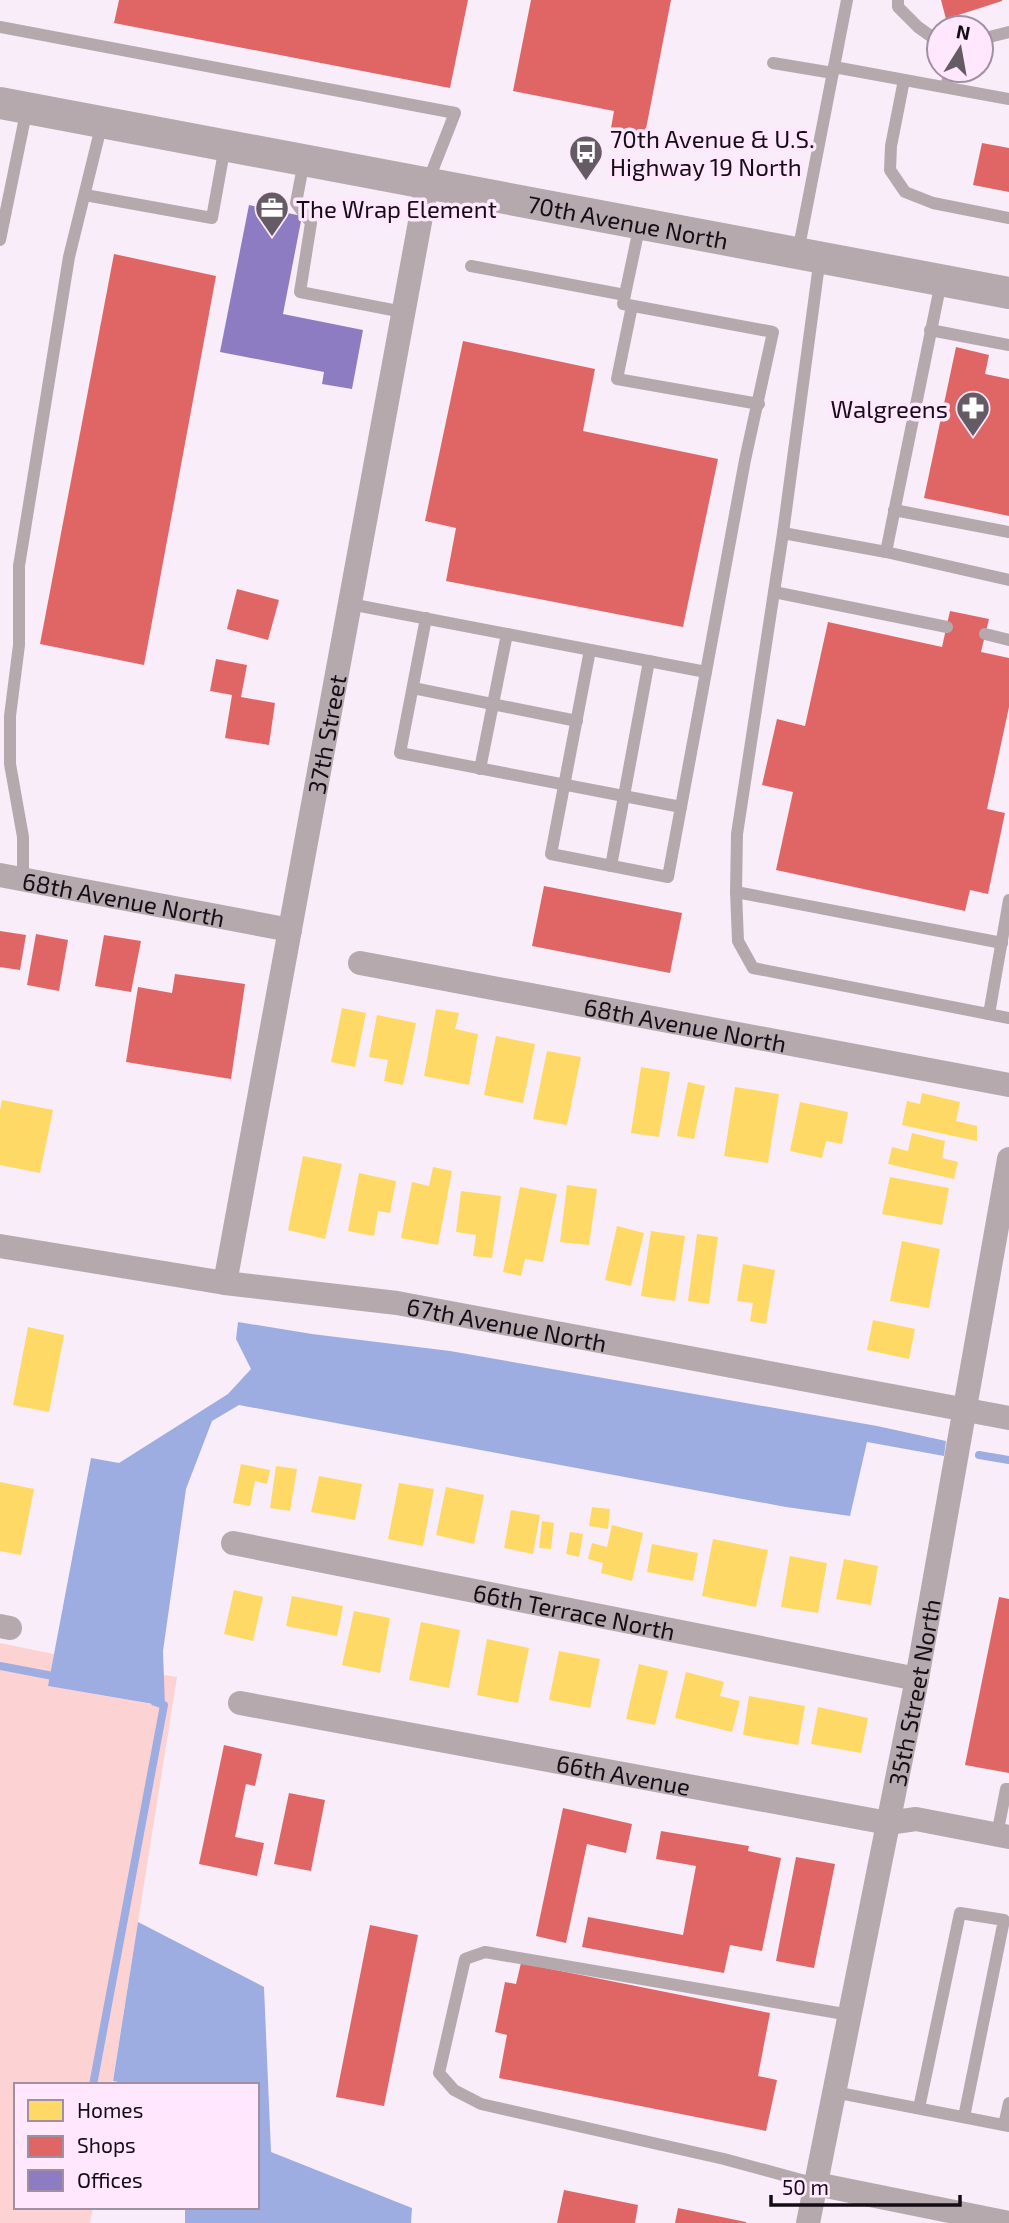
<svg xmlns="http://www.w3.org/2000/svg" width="1009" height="2223" font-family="'Exo 2',sans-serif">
	<rect width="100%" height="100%" fill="#f9edf9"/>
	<polygon fill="#fcd2d2" points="0,1643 54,1654 48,1686 164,1706 163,1675 177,1677 112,2085 16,2085 16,2207 93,2207 90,2223 0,2223"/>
	<g fill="#9dade2">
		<polygon points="238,1322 312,1334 450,1351 877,1426 946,1441 944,1456 867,1442 850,1516 786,1507 239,1405 212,1421 186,1489 163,1651 165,1706 48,1686 91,1458 119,1463 228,1394 251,1369 236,1339"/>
		<polygon points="138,1922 264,1987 271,2152 412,2208 411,2223 185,2223 185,2207 257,2207 257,2085 135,2085 113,2081"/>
	</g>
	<g fill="#ffd966">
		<polygon points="342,1008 366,1013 355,1067 331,1062"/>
		<polygon points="436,1009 459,1013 455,1029 478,1034 469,1085 424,1076"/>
		<polygon points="377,1015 416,1023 403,1085 384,1081 388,1060 369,1057"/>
		<polygon points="496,1036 535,1044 523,1103 484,1095"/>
		<polygon points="547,1051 581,1057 567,1125 533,1119"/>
		<polygon points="641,1067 670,1072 659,1137 631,1133"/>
		<polygon points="688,1082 705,1086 694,1139 677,1136"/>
		<polygon points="735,1087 779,1094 768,1163 724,1156"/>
		<polygon points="922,1093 960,1102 956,1121 977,1126 977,1141 902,1125 907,1101 920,1104"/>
		<polygon points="2,1100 53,1110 40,1173 0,1165 0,1110"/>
		<polygon points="800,1102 848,1112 842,1144 826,1141 822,1158 790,1151"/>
		<polygon points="912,1133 945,1141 942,1158 958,1162 954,1179 888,1164 892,1147 908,1151"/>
		<polygon points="303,1156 342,1164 325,1239 288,1230"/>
		<polygon points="433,1167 452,1171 438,1245 401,1238 412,1182 429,1186"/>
		<polygon points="359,1173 396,1181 390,1213 378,1211 374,1236 348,1231"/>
		<polygon points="890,1177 949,1188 942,1225 882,1214"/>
		<polygon points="567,1185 597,1189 589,1245 560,1242"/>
		<polygon points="520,1187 557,1194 543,1262 525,1259 521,1276 503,1272"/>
		<polygon points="461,1191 501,1196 492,1258 473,1256 476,1235 456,1232"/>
		<polygon points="617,1226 644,1233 631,1286 605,1280"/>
		<polygon points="651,1231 685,1236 675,1301 641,1296"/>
		<polygon points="697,1234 718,1237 709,1304 688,1301"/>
		<polygon points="902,1241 940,1249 929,1308 890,1301"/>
		<polygon points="743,1264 775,1270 766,1324 750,1321 753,1303 737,1301"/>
		<polygon points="873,1320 915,1329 909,1359 867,1350"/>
		<polygon points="28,1327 64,1335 49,1412 13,1405"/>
		<polygon points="241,1464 270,1470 267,1484 255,1481 250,1506 233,1503"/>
		<polygon points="276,1466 297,1469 290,1511 270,1508"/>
		<polygon points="319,1476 362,1484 355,1520 311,1512"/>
		<polygon points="0,1482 34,1489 21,1555 0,1551"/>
		<polygon points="399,1483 434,1489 423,1546 388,1539"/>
		<polygon points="446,1487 484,1495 474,1544 436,1535"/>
		<polygon points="592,1507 610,1509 608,1529 589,1526"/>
		<polygon points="511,1510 540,1515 533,1554 504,1548"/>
		<polygon points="542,1521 554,1523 551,1549 539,1548"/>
		<polygon points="612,1525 643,1533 632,1581 601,1573 603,1563 588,1559 592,1543 607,1547"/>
		<polygon points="570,1532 583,1534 579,1557 566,1554"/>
		<polygon points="713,1539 768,1550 756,1607 702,1596"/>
		<polygon points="652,1544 698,1553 693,1581 647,1572"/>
		<polygon points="790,1556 827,1563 818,1613 781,1607"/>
		<polygon points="844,1559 878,1566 871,1605 836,1599"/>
		<polygon points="234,1590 263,1597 253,1641 224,1634"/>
		<polygon points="292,1596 343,1606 337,1636 286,1626"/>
		<polygon points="354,1611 390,1618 380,1673 342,1665"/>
		<polygon points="421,1622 460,1630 449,1688 409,1680"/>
		<polygon points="487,1639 529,1648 518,1703 477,1695"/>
		<polygon points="559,1651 600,1659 590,1708 549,1700"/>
		<polygon points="639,1664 668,1671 655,1725 626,1719"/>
		<polygon points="686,1672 724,1682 720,1696 740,1701 732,1732 675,1718"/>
		<polygon points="749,1696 805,1706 798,1745 743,1735"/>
		<polygon points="818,1707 868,1718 861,1753 811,1744"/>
	</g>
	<g fill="#e06666">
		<polygon points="119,0 468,0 450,88 114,23"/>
		<polygon points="531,0 671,0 645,134 611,128 614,111 513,91"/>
		<polygon points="941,0 1002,0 1002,1 946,19"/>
		<polygon points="982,143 1009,148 1009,192 973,185"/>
		<polygon points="114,254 216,276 144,665 40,644"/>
		<polygon points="463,341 595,369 583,431 718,459 683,627 446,581 456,528 425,521"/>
		<polygon points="956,347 989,355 985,374 1009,379 1009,516 924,498"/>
		<polygon points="237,589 279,600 268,640 227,629"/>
		<polygon points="950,611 989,619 981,652 1009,658 1009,707 987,809 1005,813 988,894 970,890 965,911 776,870 793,792 762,785 777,719 805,726 828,622 942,647"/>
		<polygon points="216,659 247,665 241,697 275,703 269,745 225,738 232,695 210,691"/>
		<polygon points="544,886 682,913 670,973 532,946"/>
		<polygon points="0,931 26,935 20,970 0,967"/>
		<polygon points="36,934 68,940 59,991 27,985"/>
		<polygon points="104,935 141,941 131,992 95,986"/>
		<polygon points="175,974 245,984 231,1079 126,1062 138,987 172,993"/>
		<polygon points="999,1597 1009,1599 1009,1773 965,1765"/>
		<polygon points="224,1745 262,1754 255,1786 246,1784 235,1837 264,1843 257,1876 199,1864"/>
		<polygon points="289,1793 325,1800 311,1871 274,1864"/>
		<polygon points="563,1808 632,1824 626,1853 587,1844 566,1943 536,1936"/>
		<polygon points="661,1831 749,1846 748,1851 781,1858 762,1951 730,1945 724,1973 582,1947 588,1917 683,1935 696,1866 656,1859"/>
		<polygon points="796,1857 835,1864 814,1968 776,1961"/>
		<polygon points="370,1925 418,1935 384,2106 336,2097"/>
		<polygon points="521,1963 770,2013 758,2076 777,2080 766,2131 499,2078 507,2035 495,2032 505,1982 516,1984"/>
		<polygon points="564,2190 638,2205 635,2223 557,2223"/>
		<polygon points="678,2208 746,2222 746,2223 675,2223"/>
	</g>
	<polygon fill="#8e7cc3" points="249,205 302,216 283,314 363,330 352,389 322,384 324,372 220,352"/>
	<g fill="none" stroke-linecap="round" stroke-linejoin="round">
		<g stroke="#9dade2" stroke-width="8">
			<polyline points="979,1455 1009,1460"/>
			<polyline points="0,1666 58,1677"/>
			<polyline points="93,2085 164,1705 155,1702"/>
		</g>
		<g stroke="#b6a9ae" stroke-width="12">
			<polyline points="898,0 898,7 918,27 939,42"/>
			<polyline points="0,27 455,113 427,184"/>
			<polyline points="981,39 1009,32"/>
			<polyline points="773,63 833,73"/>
			<polyline points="834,67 1009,99"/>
			<polyline points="904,80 891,146 890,170 905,192 933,203 1009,218"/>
			<polyline points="946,87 950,70"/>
			<polyline points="304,161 296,203 311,223 300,292 403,312"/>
			<polyline points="85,195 212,218 225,146"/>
			<polyline points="0,240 27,108"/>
			<polyline points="798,252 847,0"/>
			<polyline points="820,257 783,533 737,834 736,892 738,941 753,968 1009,1018"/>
			<polyline points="471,266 625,295"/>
			<polyline points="941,282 886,552 1009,580"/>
			<polyline points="632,306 617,379 759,404"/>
			<polyline points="930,330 1009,345"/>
			<polyline points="894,510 1009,532"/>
			<polyline points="783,533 886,552"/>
			<polyline points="774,592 947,627"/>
			<polyline points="350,604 706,672 745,460 773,332 623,304 640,224"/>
			<polyline points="426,618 400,753 681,807"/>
			<polyline points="985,634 1009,640"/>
			<polyline points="590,650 551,854 668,877 706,672"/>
			<polyline points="413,688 577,721"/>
			<polyline points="480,769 507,634"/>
			<polyline points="611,866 649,661"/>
			<polyline points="23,880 23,837 10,764 10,716 19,645 19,566 69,257 102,123"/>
			<polyline points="736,892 1002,943"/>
			<polyline points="989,1014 1009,900"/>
			<polyline points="997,1835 1006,1789 1009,1789"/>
			<polyline points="834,2092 1009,2126"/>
			<polyline points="919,2108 960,1913 1004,1920 964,2117"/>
			<polyline points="1004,2125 1009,2103"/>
			<polyline points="816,2184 724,2159 481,2104 454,2090 439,2073 465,1959 485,1952 850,2015"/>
		</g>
		<g stroke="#b6a9ae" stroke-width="24">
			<path id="s1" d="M0,875L290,930"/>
			<path id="s2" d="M360,963L1009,1085"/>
			<path id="s3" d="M0,1246L225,1283L397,1303L1009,1418"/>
			<path id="s4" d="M225,1283L427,184"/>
			<path id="s5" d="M233,1543L917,1679"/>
			<polyline points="0,1626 10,1628"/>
			<path id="s6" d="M240,1703L888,1823L916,1819L1009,1837"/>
			<polyline points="816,2184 1009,2223"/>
			<path id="s7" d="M808,2223L917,1679L1009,1159"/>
		</g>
		<path stroke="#b6a9ae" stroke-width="32" id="s8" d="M0,103L1009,293"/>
	</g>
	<defs>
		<g id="bus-pin" transform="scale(1.75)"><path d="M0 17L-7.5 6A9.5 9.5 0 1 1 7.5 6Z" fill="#655b65" stroke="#ffe7fe"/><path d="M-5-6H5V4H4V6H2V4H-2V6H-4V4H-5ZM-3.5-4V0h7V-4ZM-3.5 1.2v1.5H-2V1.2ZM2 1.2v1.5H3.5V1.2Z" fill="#fff"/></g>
		<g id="office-pin" transform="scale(1.75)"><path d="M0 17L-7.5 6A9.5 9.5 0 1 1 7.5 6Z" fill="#655b65" stroke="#ffe7fe"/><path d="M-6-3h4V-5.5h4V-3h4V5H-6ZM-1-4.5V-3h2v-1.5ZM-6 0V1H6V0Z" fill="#fff"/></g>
		<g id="pharmacy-pin" transform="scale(1.75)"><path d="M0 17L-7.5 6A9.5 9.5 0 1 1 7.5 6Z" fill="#655b65" stroke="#ffe7fe"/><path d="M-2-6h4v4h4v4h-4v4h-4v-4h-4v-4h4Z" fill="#fff"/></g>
	</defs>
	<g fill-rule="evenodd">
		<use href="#bus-pin" x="586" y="152"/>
		<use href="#office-pin" x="272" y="208"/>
		<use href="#pharmacy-pin" x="973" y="408"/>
	</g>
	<g text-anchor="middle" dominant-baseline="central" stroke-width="7" stroke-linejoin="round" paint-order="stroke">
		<g font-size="24" fill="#150d15" stroke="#ffe7fe" text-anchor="start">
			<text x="610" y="138">70th Avenue &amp; U.S.<tspan x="610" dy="28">Highway 19 North</tspan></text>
			<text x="296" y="208">The Wrap Element</text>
			<text x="948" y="408" text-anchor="end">Walgreens</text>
		</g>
		<g font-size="24" fill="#150d15" stroke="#ffe7fe">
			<text stroke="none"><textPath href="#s8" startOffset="639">70th Avenue North</textPath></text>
			<text stroke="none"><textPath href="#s4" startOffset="558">37th Street</textPath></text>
			<text stroke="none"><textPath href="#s1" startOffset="126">68th Avenue North</textPath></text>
			<text stroke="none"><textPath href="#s2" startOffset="331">68th Avenue North</textPath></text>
			<text stroke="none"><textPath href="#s3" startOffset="513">67th Avenue North</textPath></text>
			<text stroke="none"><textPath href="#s5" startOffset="348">66th Terrace North</textPath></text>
			<text stroke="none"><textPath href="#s7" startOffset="541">35th Street North</textPath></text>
			<text stroke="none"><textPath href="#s6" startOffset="390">66th Avenue</textPath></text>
		</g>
	</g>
	<rect x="14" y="2083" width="245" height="126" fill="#ffe7fe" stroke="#a190a1" stroke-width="2"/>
	<rect x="28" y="2100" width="35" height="21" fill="#ffd966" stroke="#a190a1" stroke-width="2"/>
	<text x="77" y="2118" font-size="21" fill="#150d15">Homes</text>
	<rect x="28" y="2136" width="35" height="21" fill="#e06666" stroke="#a190a1" stroke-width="2"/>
	<text x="77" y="2153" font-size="21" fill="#150d15">Shops</text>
	<rect x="28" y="2170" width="35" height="21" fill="#8e7cc3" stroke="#a190a1" stroke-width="2"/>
	<text x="77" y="2188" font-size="21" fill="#150d15">Offices</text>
	<g transform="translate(960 49) rotate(11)"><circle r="33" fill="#ffe7fe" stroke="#a190a1" stroke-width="2"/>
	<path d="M0-5L12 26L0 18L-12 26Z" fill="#655b65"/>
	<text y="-10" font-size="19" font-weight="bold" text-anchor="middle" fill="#150d15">N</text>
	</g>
	<path d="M771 2195v10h189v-10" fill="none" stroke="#150d15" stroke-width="3.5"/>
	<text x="782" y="2195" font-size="21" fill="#150d15" stroke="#ffe7fe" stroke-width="5" paint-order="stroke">50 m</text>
</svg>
